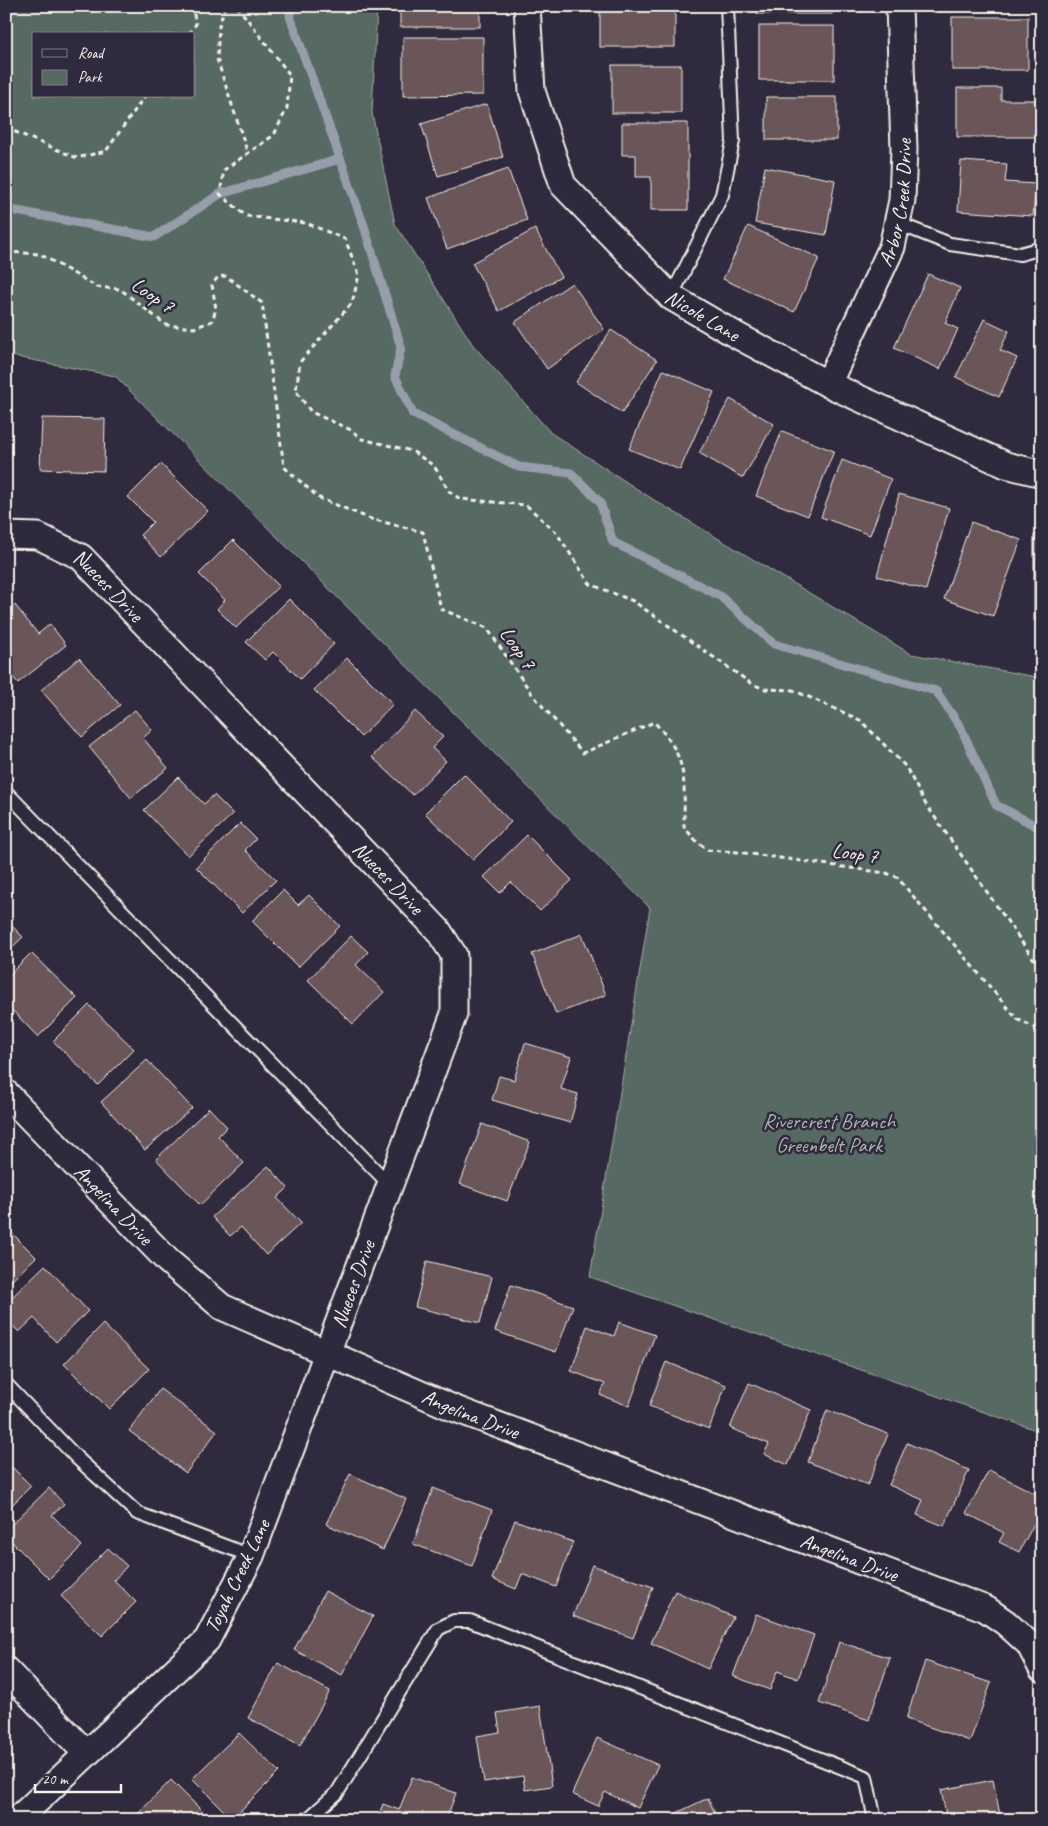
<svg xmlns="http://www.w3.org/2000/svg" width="1048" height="1826" font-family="Caveat,sans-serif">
	<rect width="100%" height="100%" fill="#2f2a3d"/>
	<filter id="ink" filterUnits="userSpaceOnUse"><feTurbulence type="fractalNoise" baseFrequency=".02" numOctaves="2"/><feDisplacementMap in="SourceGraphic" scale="10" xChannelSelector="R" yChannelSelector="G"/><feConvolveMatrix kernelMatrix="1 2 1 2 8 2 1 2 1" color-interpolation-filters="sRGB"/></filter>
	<g filter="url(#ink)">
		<path fill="#566962" stroke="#a5ada5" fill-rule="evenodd" d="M6,6H377L372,113L395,224L473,345L551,433L654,500L911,654L1042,678V1432L590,1277L650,908L115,376L6,355ZM34,34H194V96H34Z"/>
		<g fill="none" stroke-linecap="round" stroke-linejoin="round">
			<g stroke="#959eaa" stroke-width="9">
				<polyline points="291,6 290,16 364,226 401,347 395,376 413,414 519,467 571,473 600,502 613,542 720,596 774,644 936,691 961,728 996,805 1042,829"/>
				<polyline points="6,209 154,237 220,194 340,159"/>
			</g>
		</g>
		<g fill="#6a5558" stroke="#f4f1e8">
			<rect x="400" y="6" width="80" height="21"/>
			<rect x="600" y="6" width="75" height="41"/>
			<rect x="757" y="6" width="75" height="8"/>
			<rect x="952" y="17" width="76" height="53"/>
			<rect x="759" y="26" width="75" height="54"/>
			<polygon points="403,37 483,37 483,95 403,96"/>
			<rect x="612" y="65" width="69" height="48"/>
			<polygon points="957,88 1001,88 1001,100 1040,100 1040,137 957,137"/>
			<rect x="766" y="97" width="71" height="43"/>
			<polygon points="487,104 503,157 438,176 421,124"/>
			<polygon points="622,123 688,123 688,210 651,210 651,177 636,177 636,155 622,155"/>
			<polygon points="961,161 1007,164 1005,182 1036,184 1033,216 958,211"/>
			<polygon points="765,167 835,180 826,235 755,223"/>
			<polygon points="508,169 527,220 447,249 428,198"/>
			<polygon points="748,226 819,258 794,312 723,279"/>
			<polygon points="535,229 561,277 499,311 472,263"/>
			<polygon points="928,274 960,288 945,323 958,329 940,369 894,348"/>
			<polygon points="572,283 604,329 547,369 515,322"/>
			<polygon points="984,319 1009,331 1000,350 1017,358 999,397 956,377"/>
			<polygon points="611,330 657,360 622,413 576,382"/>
			<polygon points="663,370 714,392 680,470 629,449"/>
			<polygon points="730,399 774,424 743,478 699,453"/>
			<polygon points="42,418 105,419 104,471 40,469"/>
			<polygon points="6,421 12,454 6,455"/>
			<polygon points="782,431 834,451 808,516 756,496"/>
			<polygon points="842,460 891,479 870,535 821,517"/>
			<polygon points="161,464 208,511 161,557 140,535 153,522 128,497"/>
			<polygon points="899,494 949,508 926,590 877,576"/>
			<polygon points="971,522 1021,540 993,616 944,599"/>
			<rect x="1034" y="535" width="8" height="85"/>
			<polygon points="233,540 279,586 236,628 217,609 225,600 199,574"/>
			<polygon points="289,599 334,644 300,679 273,652 265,660 246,642"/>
			<polygon points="15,605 38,634 50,624 66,645 18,683 6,669 6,612"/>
			<polygon points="79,658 120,705 82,737 41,690"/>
			<polygon points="347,658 393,704 361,737 314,690"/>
			<polygon points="135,710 152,730 143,738 168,768 131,798 89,747"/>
			<polygon points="415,711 443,737 432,748 446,761 413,795 372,757"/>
			<polygon points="464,774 511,822 473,860 425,813"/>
			<polygon points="178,777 204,804 214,795 233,814 188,856 144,810"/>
			<polygon points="240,823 256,839 245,850 276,880 242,913 196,867"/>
			<polygon points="527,835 572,880 540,911 511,882 500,893 484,877"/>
			<polygon points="283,890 298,905 309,895 340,926 298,967 252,921"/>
			<polygon points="6,920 23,937 6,953"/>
			<polygon points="582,934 606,995 556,1014 532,954"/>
			<polygon points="351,936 368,952 356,965 384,992 353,1024 308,980"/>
			<polygon points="31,953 77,998 38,1037 6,1004 6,978"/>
			<polygon points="89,1005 134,1049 98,1085 53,1041"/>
			<polygon points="525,1043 571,1057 561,1089 578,1094 570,1123 492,1100 499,1076 514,1080"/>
			<polygon points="147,1060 192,1108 145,1150 101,1102"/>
			<polygon points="209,1108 227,1127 218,1136 244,1163 200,1205 156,1159"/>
			<polygon points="482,1124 530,1142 507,1201 460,1184"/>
			<polygon points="268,1166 288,1188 277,1198 301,1223 266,1255 241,1227 230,1236 212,1217"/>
			<polygon points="6,1227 36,1257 6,1286"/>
			<polygon points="427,1261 492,1277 480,1323 415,1307"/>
			<polygon points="45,1265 88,1311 56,1342 34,1318 19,1332 6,1319 6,1303"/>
			<polygon points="511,1285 573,1306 556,1352 495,1331"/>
			<polygon points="619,1322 655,1335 629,1406 600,1395 605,1384 571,1371 587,1326 614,1336"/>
			<polygon points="103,1324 149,1369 109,1409 64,1364"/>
			<polygon points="666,1362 726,1385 709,1429 649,1406"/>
			<polygon points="749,1383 811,1410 788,1465 764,1454 769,1444 730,1428"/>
			<polygon points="160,1389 217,1431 186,1473 129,1431"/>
			<polygon points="827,1410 888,1434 868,1485 808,1462"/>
			<polygon points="907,1443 969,1470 944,1526 917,1515 923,1500 889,1485"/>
			<polygon points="6,1461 31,1486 6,1511"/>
			<polygon points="989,1470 1042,1497 1042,1509 1019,1552 999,1542 1004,1533 966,1513"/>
			<polygon points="350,1474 406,1499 383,1550 326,1524"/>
			<polygon points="49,1488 64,1504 52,1515 82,1546 49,1579 6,1536 6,1530"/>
			<polygon points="433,1488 492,1510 472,1566 413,1544"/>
			<polygon points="515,1520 573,1542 556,1587 522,1574 516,1589 492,1579"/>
			<polygon points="108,1548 127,1566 114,1580 136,1602 102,1636 61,1596"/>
			<polygon points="592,1565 653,1587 633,1638 573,1616"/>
			<polygon points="325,1591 373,1616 342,1675 294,1650"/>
			<polygon points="675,1591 733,1617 708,1669 651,1643"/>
			<polygon points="756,1614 814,1635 798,1679 777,1671 770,1690 733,1676"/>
			<polygon points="839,1642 890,1658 869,1720 819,1703"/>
			<polygon points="925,1661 991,1683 970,1741 906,1719"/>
			<polygon points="278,1663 330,1691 300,1745 248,1718"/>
			<polygon points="540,1706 552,1786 525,1790 523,1776 484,1782 477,1736 500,1732 497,1713"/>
			<polygon points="239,1733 279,1772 232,1819 192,1779"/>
			<polygon points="597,1738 658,1765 638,1808 605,1792 598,1806 572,1794"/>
			<polygon points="412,1777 456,1793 446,1820 377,1820 383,1804 399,1810"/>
			<polygon points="171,1780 211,1820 132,1820"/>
			<polygon points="993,1780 1001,1820 947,1820 941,1790"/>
			<polygon points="708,1798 718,1820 662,1820"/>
		</g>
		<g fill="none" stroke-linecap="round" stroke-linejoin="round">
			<g stroke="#f4f1e8" stroke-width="16">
				<g id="lane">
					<polyline points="897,223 950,244 1020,254 1042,248"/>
					<polyline points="671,297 722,195 733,141 727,6"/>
					<polyline points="6,792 390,1185"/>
					<polyline points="6,1384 77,1458 137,1513 251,1556"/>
					<polyline points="307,1820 337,1793 438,1629 454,1621 470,1621 866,1777 875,1820"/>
				</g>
			</g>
			<g stroke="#f4f1e8" stroke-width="29">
				<g id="street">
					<path id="s1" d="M527,6L532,91L563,185L671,297L736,335L828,384L1006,465L1042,474"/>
					<path id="s2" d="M828,384L892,247L902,200L904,149L899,6"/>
					<path id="s3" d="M6,535L38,536L81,557L438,930L454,955V1014L251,1556L207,1640L17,1820"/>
					<path id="s4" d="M6,1093L168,1261L222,1307L453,1408L986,1609L1006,1623L1029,1644L1042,1669"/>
					<polyline points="6,1670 86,1753"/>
				</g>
			</g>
			<g stroke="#f4f1e8" stroke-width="3" stroke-dasharray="5 4" stroke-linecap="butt">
				<polyline points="225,6 219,26 217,59 248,154"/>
				<polyline points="237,6 290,75 287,108 274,135 224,170 220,194 246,216 306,223 345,239 359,275 352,303 300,362 296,391 311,412 351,430 362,439 412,451 434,466 449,491 460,499 526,505 556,532 590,584 633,601 752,684 765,689 793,690 860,720 906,767 925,803 1042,971"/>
				<polyline points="189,34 196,24 192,6"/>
				<polyline points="6,128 77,158 106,151 145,96"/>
				<path d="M6,252L40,254L97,287L120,289L166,325L194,328L212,321L216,309L212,285L218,277L226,276L262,303L284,467L319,498L371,519L423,532L441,609L487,628L532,694L583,753L654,722C689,758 684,780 684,827L696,841L708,850L737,852L886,873L897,877L1017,1019L1042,1031"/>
			</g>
			<use href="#lane" stroke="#2f2a3d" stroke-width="12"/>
			<use href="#street" stroke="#2f2a3d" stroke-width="25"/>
		</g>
	</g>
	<g text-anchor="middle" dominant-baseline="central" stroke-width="5" stroke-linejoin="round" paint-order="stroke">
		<g font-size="21" fill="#f4f1e8" stroke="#2f2a3d">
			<text stroke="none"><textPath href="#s2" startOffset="196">Arbor Creek Drive</textPath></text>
			<text transform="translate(153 295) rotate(34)">Loop 7</text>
			<text stroke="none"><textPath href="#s1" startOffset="376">Nicole Lane</textPath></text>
			<text stroke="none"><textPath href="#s3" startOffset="119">Nueces Drive</textPath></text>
			<text transform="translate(518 648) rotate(55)">Loop 7</text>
			<text transform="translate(855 853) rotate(8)">Loop 7</text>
			<text stroke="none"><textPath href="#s3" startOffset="524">Nueces Drive</textPath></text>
			<text stroke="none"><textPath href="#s4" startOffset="155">Angelina Drive</textPath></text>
			<text transform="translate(353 1284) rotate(-70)">Nueces Drive</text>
			<text stroke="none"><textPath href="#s4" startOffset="575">Angelina Drive</textPath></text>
			<text stroke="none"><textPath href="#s4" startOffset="980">Angelina Drive</textPath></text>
			<text transform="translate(237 1576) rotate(-64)">Toyah Creek Lane</text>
		</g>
		<g font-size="21" fill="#adb4ac" stroke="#2f2a3d">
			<text x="829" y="1121">Rivercrest Branch<tspan x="829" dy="24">Greenbelt Park</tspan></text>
		</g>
	</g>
	<rect width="1048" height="1826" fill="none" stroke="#2f2a3d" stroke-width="25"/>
	<rect x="12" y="12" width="1023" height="1801" fill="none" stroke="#f4f1e8" stroke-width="2" filter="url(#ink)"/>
	<rect x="32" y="32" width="162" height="65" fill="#2f2a3d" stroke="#7e7a81"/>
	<rect x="42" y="49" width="25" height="8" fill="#2f2a3d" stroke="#7e7a81"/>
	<text x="78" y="58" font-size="15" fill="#f4f1e8">Road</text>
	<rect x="42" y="70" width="25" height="15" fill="#566962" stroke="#7e7a81"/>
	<text x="78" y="82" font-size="15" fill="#f4f1e8">Park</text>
	<path d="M35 1784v8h86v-8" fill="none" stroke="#f4f1e8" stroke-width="2.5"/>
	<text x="42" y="1784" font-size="15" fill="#f4f1e8" stroke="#2f2a3d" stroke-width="4" paint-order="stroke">20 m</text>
</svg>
